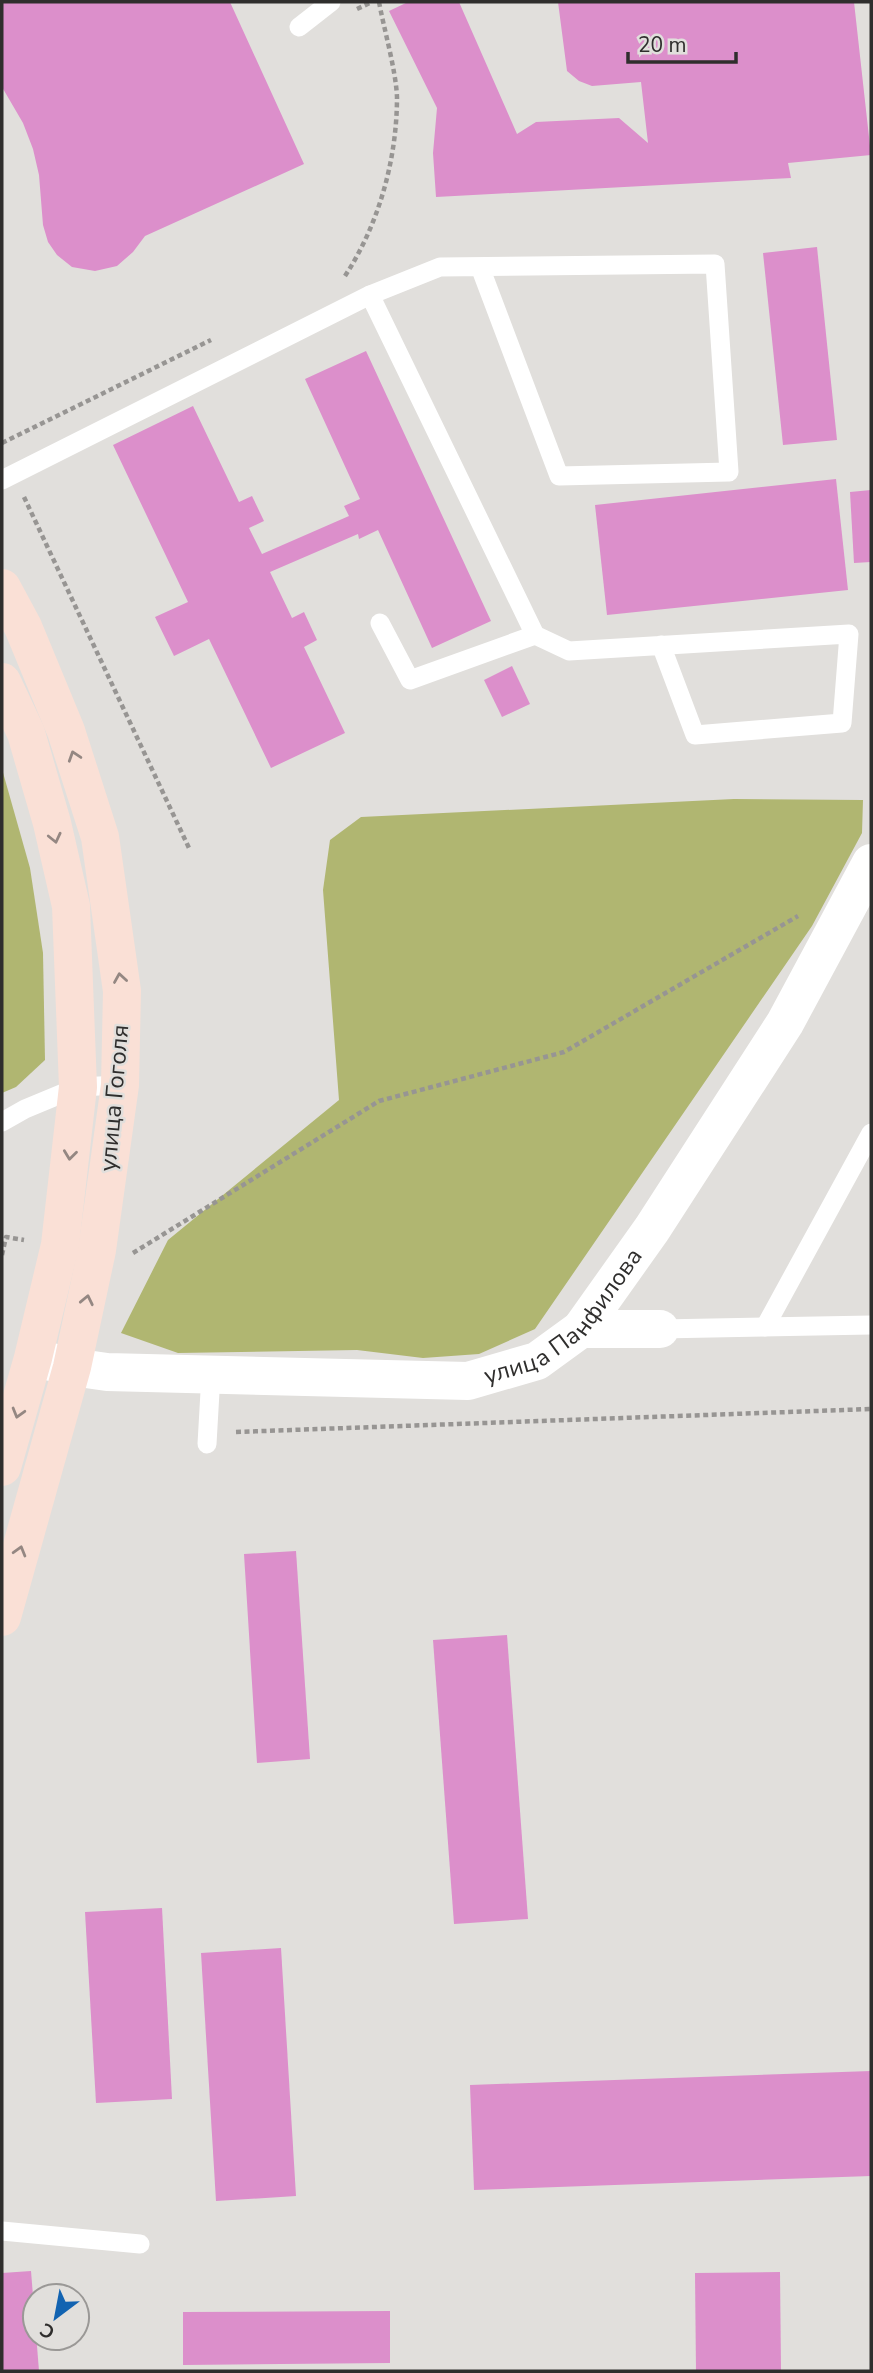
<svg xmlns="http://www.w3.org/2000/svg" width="873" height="2373" font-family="'Nunito Sans',sans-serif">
	<rect width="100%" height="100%" fill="#e1dfdc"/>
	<g fill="#b0b671">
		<polygon points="2,769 30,868 43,953 45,1060 16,1087 2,1093"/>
		<polygon points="734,799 863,800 862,833 812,926 535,1329 479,1354 423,1358 357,1350 178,1353 121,1333 168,1240 339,1100 323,890 330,840 361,817"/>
	</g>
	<g fill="#dc8fcb">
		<polygon points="2,2 230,2 304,164 145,236 133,252 117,266 95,271 72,267 57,255 48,242 43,225 39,175 33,149 23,123 2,87"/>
		<polygon points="408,2 459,2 517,134 536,122 619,118 648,143 641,82 592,86 579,81 567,71 558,2 854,2 871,155 788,163 791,178 436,197 433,153 437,108 389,11"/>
		<polygon points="817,247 837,440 783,445 763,253"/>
		<polygon points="366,351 491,621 432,648 378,530 359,539 358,534 270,572 292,618 304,612 317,640 304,647 345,733 271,768 209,639 174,656 155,617 188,602 113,445 193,406 239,502 252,496 264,521 249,528 262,554 349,516 344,506 360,499 305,379"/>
		<polygon points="836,479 848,590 607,615 595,505"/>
		<polygon points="871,490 871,562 854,563 850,492"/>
		<polygon points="512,666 530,704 502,717 484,680"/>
		<polygon points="296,1551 310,1759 257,1763 244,1554"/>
		<polygon points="507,1635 528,1919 454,1924 433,1640"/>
		<polygon points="162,1908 172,2099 96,2103 85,1912"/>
		<polygon points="281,1948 296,2196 216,2201 201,1953"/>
		<polygon points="871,2071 871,2176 474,2190 470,2085"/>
		<polygon points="31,2271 39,2371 2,2371 2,2273"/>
		<polygon points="780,2272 781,2371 696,2371 695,2273"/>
		<polygon points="390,2311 390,2363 183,2365 183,2312"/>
	</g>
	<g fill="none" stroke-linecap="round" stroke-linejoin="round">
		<g stroke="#979593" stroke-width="4.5" stroke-dasharray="5 3.5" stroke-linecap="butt">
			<polyline points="357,9 372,2"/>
			<path d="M345,276C379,224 397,159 397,97C396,71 384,29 379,2"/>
			<polyline points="2,443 211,340"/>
			<polyline points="24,497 189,848"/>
			<polyline points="133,1253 379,1101 564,1052 798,916"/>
			<polyline points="2,1255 6,1237 24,1240"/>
			<polyline points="236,1432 871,1409"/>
		</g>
		<g stroke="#fff" stroke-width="19">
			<polyline points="299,27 331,2"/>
			<polyline points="370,295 535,635 569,651 849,634 842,723 695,735 661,645"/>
			<polyline points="2,480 370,295 440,267 715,264 729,472 559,476 480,267"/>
			<polyline points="380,623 410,680 535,635"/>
			<polyline points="2,1122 25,1109 78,1087 120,1085"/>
			<polyline points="765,1327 871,1133"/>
			<polyline points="660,1329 871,1325"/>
			<polyline points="207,1444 211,1374"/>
			<polyline points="2,2231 140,2244"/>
		</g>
		<g stroke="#fff" stroke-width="38">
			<polyline points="581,1329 660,1329"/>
			<path id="s1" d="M39,1359L72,1367L107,1372L468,1381L537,1361L581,1329L652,1229L785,1023L871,863"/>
		</g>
		<g stroke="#fae0d6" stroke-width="38">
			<polyline points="2,588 23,627 66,731 100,837 122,991 120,1085 97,1250 72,1367 2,1617"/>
			<polyline points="2,682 26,733 52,823 71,906 78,1087 60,1245 33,1358 2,1467"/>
		</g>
	</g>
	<defs><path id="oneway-chevron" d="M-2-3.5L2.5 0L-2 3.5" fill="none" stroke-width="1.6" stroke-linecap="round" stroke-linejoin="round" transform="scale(1.75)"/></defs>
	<g stroke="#948782">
		<use href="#oneway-chevron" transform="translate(74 756) rotate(-108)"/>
		<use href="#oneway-chevron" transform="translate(55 838) rotate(77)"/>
		<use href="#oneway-chevron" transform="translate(120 978) rotate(-99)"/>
		<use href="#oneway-chevron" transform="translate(70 1155) rotate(97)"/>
		<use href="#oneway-chevron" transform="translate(87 1300) rotate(-78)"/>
		<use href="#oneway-chevron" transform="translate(18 1413) rotate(106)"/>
		<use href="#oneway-chevron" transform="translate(20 1551) rotate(-74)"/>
	</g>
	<g text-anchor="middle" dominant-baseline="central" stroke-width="5" stroke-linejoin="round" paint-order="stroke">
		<g font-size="24" fill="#2f2e2d" stroke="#e1dfdc">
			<text transform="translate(114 1098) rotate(-85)">улица Гоголя</text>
			<text stroke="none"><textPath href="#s1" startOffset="550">улица Панфилова</textPath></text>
		</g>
	</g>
	<rect width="873" height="2373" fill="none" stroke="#2f2e2d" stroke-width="7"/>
	<g transform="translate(56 2317) rotate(212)"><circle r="33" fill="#e1dfdc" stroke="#9a9896" stroke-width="2"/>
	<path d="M0-5L12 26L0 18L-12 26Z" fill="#1263b1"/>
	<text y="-10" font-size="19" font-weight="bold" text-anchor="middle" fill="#2f2e2d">С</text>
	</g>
	<path d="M628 52v10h108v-10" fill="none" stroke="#2f2e2d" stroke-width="3.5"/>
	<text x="638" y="52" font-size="21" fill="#2f2e2d" stroke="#e1dfdc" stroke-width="5" paint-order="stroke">20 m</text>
</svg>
